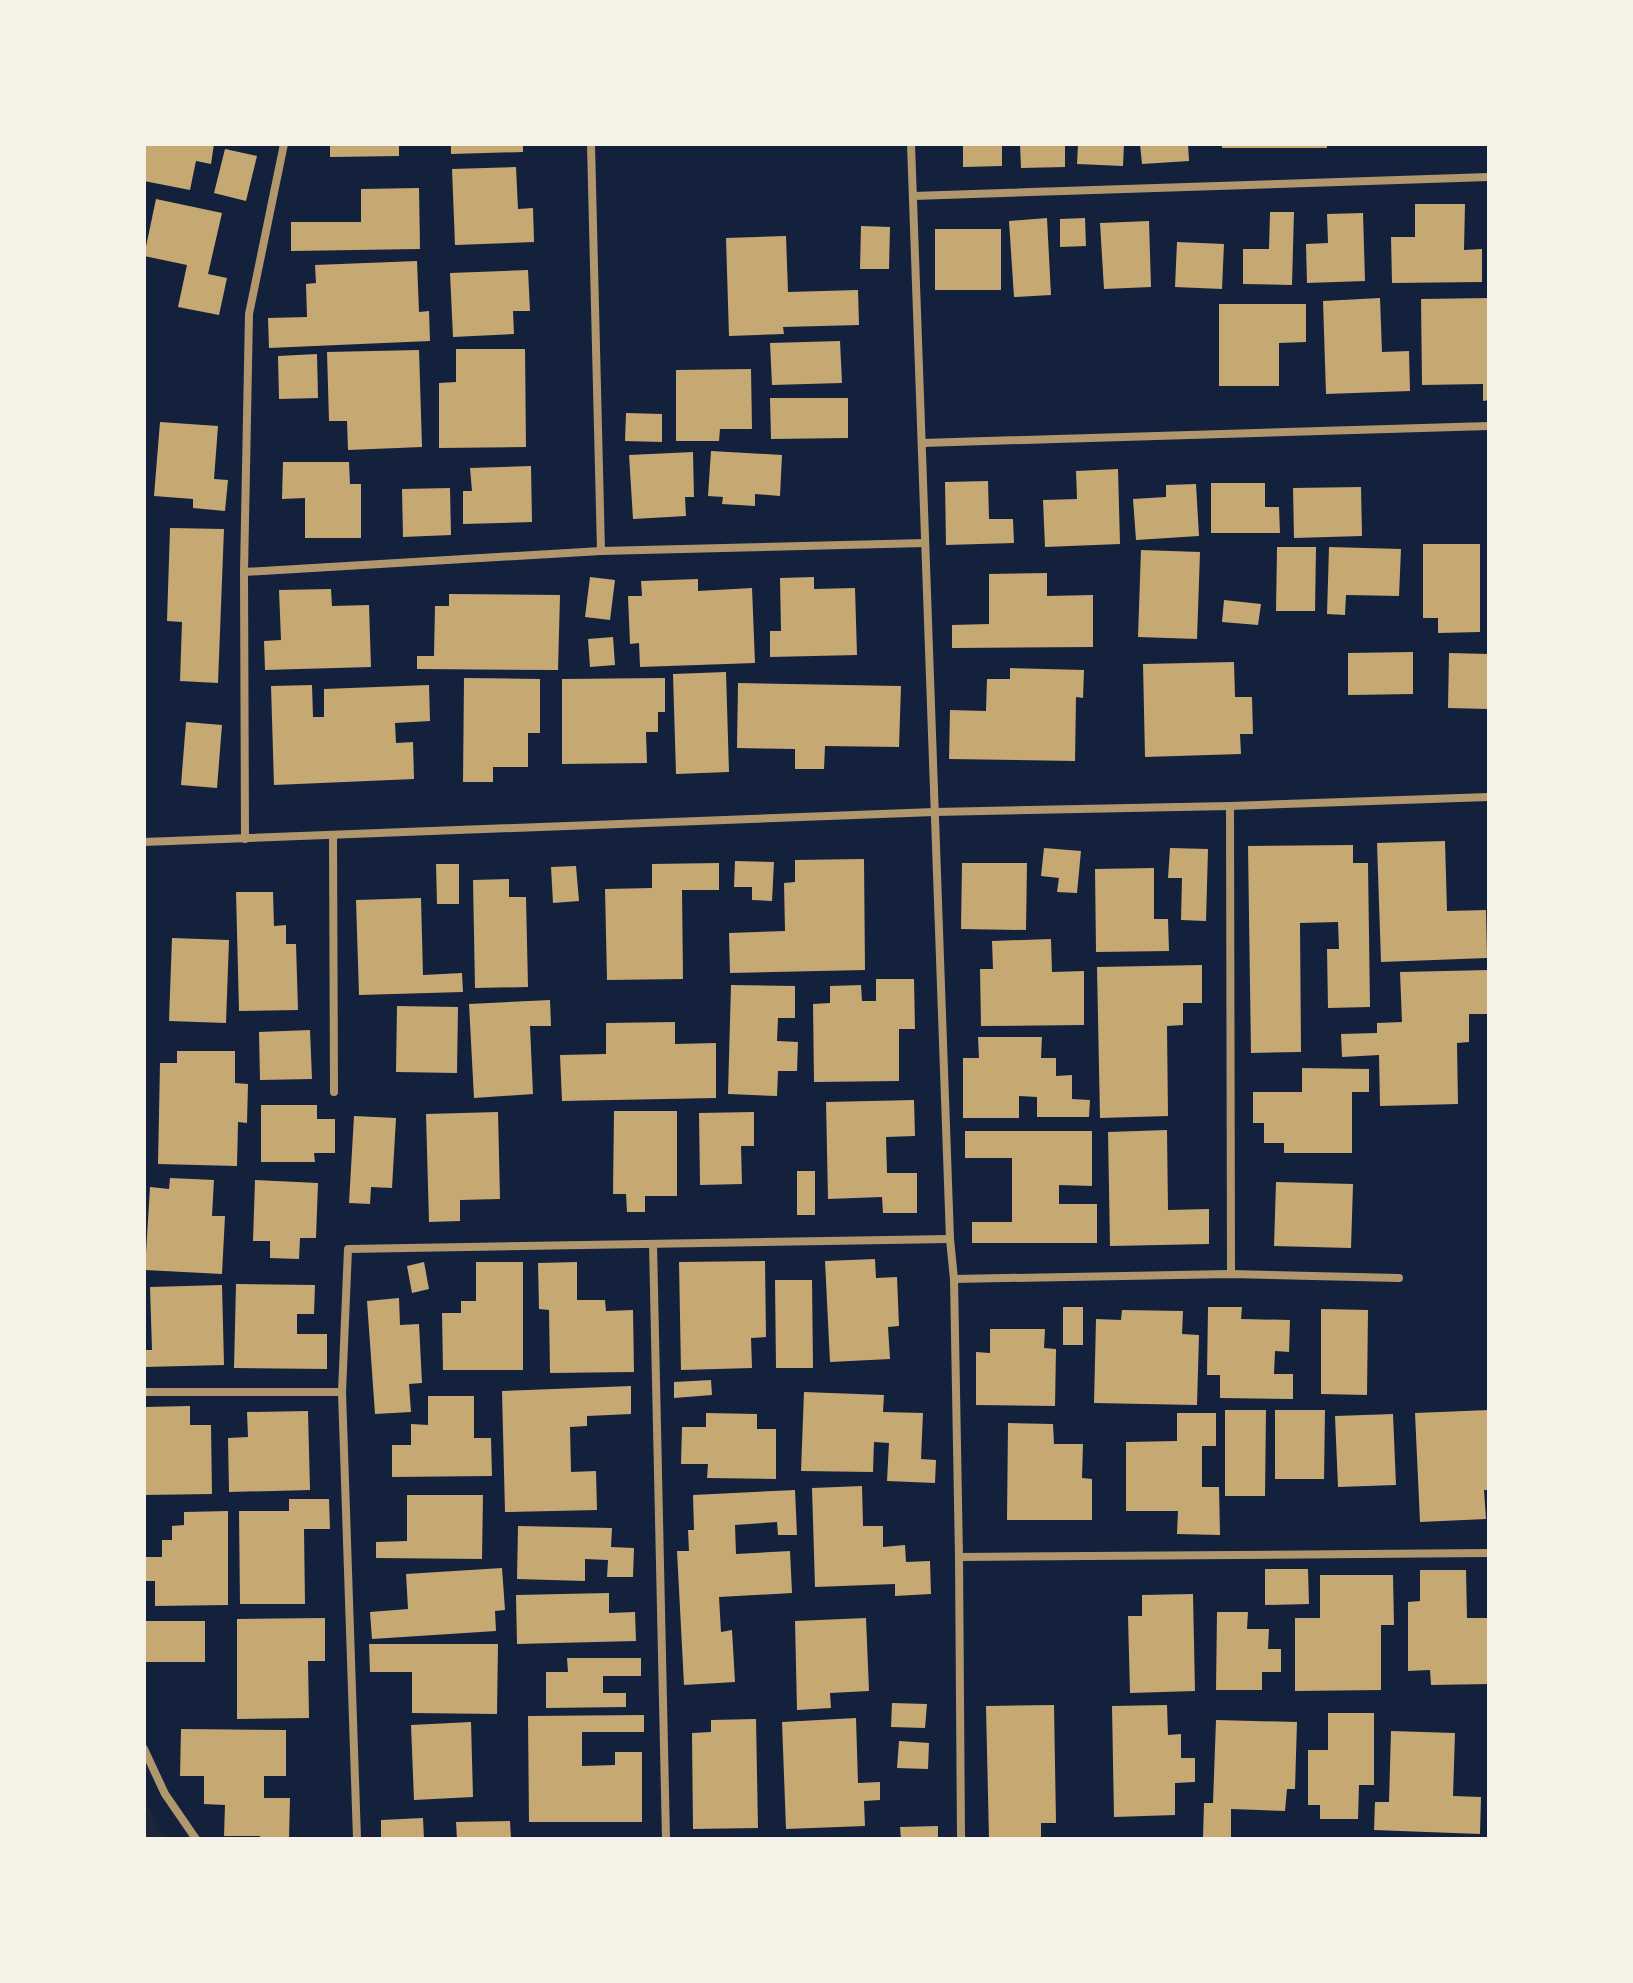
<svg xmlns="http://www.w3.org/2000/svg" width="1633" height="1983" font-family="'Libre Baskerville',serif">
	<rect width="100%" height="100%" fill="#14213d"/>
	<polygon fill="#1d2539" points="144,1798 165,1839 144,1839"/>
	<g fill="#c6a872">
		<polygon points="144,144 214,144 211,164 196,161 190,190 144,181"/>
		<polygon points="330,144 399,144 399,156 330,157"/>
		<polygon points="451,144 523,144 523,152 451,154"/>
		<polygon points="963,144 1002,144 1002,166 963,167"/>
		<polygon points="1020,144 1065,144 1065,167 1021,168"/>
		<polygon points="1078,144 1124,144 1123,166 1077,164"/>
		<polygon points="1140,144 1188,144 1189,161 1142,164"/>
		<rect x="1222" y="144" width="105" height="4"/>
		<polygon points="225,149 257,156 246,201 214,193"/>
		<polygon points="516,167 518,209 533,208 534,242 455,245 452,169"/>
		<polygon points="419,188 420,249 291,251 291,222 361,222 361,189"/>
		<polygon points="156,199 222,213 208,274 227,278 219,315 178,307 187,265 144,256"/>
		<polygon points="1415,204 1465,204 1464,250 1482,249 1482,282 1392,283 1391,237 1415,237"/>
		<polygon points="1270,212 1294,212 1292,285 1243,284 1243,249 1269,249"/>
		<polygon points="1363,213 1365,281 1307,283 1306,244 1328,243 1327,214"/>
		<polygon points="1047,218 1051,295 1014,297 1009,221"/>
		<polygon points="1085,218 1086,246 1060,247 1060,219"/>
		<polygon points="1149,221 1151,287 1104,289 1100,223"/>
		<polygon points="861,226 890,227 889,269 860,269"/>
		<rect x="935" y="229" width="66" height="61"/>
		<polygon points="786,236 788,292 858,290 859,325 783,327 784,334 729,336 726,238"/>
		<polygon points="1177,242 1224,244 1222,289 1175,287"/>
		<polygon points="417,261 419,312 429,311 430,341 269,348 268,318 307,317 306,284 316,283 315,265"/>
		<polygon points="528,270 530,311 513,311 514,334 453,337 450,273"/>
		<polygon points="1380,298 1382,352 1409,351 1410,391 1326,394 1323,301"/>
		<polygon points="1489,298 1488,361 1489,361 1489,400 1483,401 1483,384 1422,385 1421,299"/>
		<polygon points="1219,304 1306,304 1306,342 1279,343 1279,386 1219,386"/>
		<polygon points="840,341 842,383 772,385 770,343"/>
		<polygon points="456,349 525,349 526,447 439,448 439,383 456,382"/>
		<polygon points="419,350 422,447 348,450 347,421 329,421 327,352"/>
		<polygon points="317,354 318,398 279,399 278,356"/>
		<polygon points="751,369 752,429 720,429 719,441 676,441 676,370"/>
		<polygon points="770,398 848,398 848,438 771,439"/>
		<polygon points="626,413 662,414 662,442 625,441"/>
		<polygon points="160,422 218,426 214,479 228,480 225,511 193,508 193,499 154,496"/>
		<polygon points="711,451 782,455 780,496 755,494 755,506 722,504 723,497 708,496"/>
		<polygon points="693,452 694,497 685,497 686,516 633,519 629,455"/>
		<polygon points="283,462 349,462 350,484 361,484 361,538 305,538 305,498 282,499"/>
		<polygon points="531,466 532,522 463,524 463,491 472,491 470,468"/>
		<polygon points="1118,469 1120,544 1045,547 1043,500 1077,499 1076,471"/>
		<polygon points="988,481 989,519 1013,519 1014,543 946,545 945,482"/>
		<polygon points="1211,483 1265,483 1265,507 1279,507 1280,533 1211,533"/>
		<polygon points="1196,484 1199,536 1136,540 1133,499 1166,497 1166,485"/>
		<polygon points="1361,487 1362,536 1294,538 1293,488"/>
		<polygon points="450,488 451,535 403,537 402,489"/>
		<polygon points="170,528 224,529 218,683 180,681 182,622 167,621"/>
		<polygon points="1423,544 1480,544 1480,632 1438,633 1438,618 1423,618"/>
		<polygon points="1277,547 1316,547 1315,611 1276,611"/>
		<polygon points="1329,547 1401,549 1399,596 1346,595 1345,615 1327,614"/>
		<polygon points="1141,550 1200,552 1197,639 1138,637"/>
		<polygon points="1047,573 1047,596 1093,595 1093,647 952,648 952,625 989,624 989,574"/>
		<polygon points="590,577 615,580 610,620 585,617"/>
		<polygon points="814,577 814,589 855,588 857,655 770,657 770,631 781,631 780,578"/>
		<polygon points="698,579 698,591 752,588 755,663 640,667 639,643 630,644 628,596 642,596 641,581"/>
		<polygon points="331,589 332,606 369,605 371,667 265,670 264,641 281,640 279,590"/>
		<polygon points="449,594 560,595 558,670 417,669 417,656 434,656 435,606 449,606"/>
		<polygon points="1224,600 1261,604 1258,625 1222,622"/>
		<polygon points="613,637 615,665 590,667 588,639"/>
		<polygon points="1413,652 1413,694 1348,695 1348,653"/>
		<polygon points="1449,653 1489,654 1489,709 1448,708"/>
		<polygon points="1234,662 1235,697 1252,697 1253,734 1240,734 1241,754 1145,757 1143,664"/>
		<polygon points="1010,668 1084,670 1083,698 1076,697 1075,761 949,759 950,710 986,711 987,679 1010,679"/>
		<polygon points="726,672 729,772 676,774 673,674"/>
		<polygon points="464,678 540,679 540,733 528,733 528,767 493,767 493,782 463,782"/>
		<polygon points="665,678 665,712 658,712 658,732 646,732 647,763 562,764 562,679"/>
		<polygon points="738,683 901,686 899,747 825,746 824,769 795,769 795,749 737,748"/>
		<polygon points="312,685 313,717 324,717 324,689 429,685 430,721 395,723 396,743 413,742 414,779 274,785 271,686"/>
		<polygon points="186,722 222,725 217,788 181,785"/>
		<polygon points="1445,841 1447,911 1486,910 1487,958 1381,962 1377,843"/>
		<polygon points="1353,845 1353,863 1368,863 1370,1007 1328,1008 1327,949 1339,949 1338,922 1300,923 1301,1052 1251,1053 1248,846"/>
		<polygon points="1044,848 1081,851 1077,893 1057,892 1059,878 1041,876"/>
		<polygon points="1170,848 1208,849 1206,921 1181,920 1182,878 1168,878"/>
		<polygon points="864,859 865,970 730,973 729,933 785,931 784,883 795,882 795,860"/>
		<polygon points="735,861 774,862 772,901 752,900 752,887 734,887"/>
		<polygon points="719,863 719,890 682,890 683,979 607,980 605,889 652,888 652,864"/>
		<polygon points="962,863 1027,863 1026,930 961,929"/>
		<polygon points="436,864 459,864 459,904 437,904"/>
		<polygon points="576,866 579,901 553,903 551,867"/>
		<polygon points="1154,868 1154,919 1168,919 1169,951 1096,952 1095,869"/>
		<polygon points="509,879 509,897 526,897 528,987 475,988 473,880"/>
		<polygon points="236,892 273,892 274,926 286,925 286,944 296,944 298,1010 239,1011"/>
		<polygon points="421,898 423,975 462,973 463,992 359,995 356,900"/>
		<polygon points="172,938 229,940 226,1023 169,1021"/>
		<polygon points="1051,939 1052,972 1084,971 1084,1025 981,1026 980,969 993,969 992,941"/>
		<polygon points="1202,965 1202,1003 1183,1003 1183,1025 1167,1026 1168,1116 1100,1118 1097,967"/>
		<polygon points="1489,970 1489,1014 1469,1014 1469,1042 1457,1043 1458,1104 1380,1106 1379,1055 1342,1057 1341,1034 1377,1033 1377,1023 1402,1022 1400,972"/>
		<polygon points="876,979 914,979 915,1029 899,1029 899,1081 814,1082 813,1004 830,1003 830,986 861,985 862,1001 876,1001"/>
		<polygon points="731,985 795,986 795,1018 778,1018 777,1041 798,1042 797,1071 778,1071 777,1096 728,1094"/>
		<polygon points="550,1000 551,1026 530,1026 533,1094 474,1098 469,1004"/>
		<polygon points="397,1006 458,1007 457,1073 396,1072"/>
		<polygon points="675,1022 675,1044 716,1043 716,1098 562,1101 560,1055 606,1054 606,1023"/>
		<polygon points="310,1030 312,1079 260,1080 259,1032"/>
		<polygon points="978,1037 1042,1037 1041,1058 1056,1058 1056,1076 1072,1075 1072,1099 1090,1100 1089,1117 1037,1117 1037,1097 1019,1096 1019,1118 963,1118 963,1058 979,1058"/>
		<polygon points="177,1051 235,1051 235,1083 248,1084 247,1123 238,1122 237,1166 158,1164 160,1063 177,1063"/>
		<polygon points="1302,1068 1369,1069 1369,1092 1352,1092 1352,1153 1284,1153 1284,1143 1264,1143 1264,1123 1253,1123 1253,1092 1302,1092"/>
		<polygon points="914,1100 915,1136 886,1137 887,1173 917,1173 917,1213 883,1213 882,1197 828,1199 826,1102"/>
		<polygon points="261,1105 317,1105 317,1119 335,1119 335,1153 314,1153 315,1162 261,1162"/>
		<polygon points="614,1111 677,1111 677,1196 645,1196 645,1212 627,1212 626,1194 613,1194"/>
		<polygon points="498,1112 500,1199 460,1200 460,1221 429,1222 426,1114"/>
		<polygon points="754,1112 754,1146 741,1146 742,1184 700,1185 699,1113"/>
		<polygon points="354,1116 396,1118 392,1188 371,1187 370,1204 349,1203"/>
		<polygon points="1167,1130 1168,1210 1209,1209 1209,1244 1110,1246 1108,1132"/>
		<polygon points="965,1131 1092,1131 1092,1186 1059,1185 1059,1204 1097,1204 1097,1243 972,1243 972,1222 1012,1222 1012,1158 965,1158"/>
		<rect x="797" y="1171" width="18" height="44"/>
		<polygon points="170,1178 214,1180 212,1216 225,1216 222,1274 145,1270 150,1187 169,1189"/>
		<polygon points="255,1180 318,1183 316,1238 300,1238 299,1259 270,1258 270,1241 253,1241"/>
		<polygon points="1276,1182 1353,1184 1351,1248 1274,1246"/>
		<polygon points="875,1259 876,1278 897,1277 899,1326 888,1327 890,1359 830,1362 825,1261"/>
		<polygon points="765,1261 766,1337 751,1338 752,1368 681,1370 679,1262"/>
		<polygon points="424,1262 429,1289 412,1293 407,1266"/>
		<polygon points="476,1262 523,1262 523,1370 443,1370 442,1313 461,1313 461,1301 476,1301"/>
		<polygon points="577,1262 577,1300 605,1300 606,1311 633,1310 634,1372 550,1373 549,1310 539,1309 538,1263"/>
		<polygon points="775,1280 812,1280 813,1368 776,1368"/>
		<polygon points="236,1284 315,1285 314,1314 297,1314 297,1334 327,1334 327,1369 234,1368"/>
		<polygon points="222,1285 224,1365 144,1367 144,1350 152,1350 150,1287"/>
		<polygon points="399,1298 400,1325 419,1324 422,1383 409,1384 411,1412 375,1414 367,1301"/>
		<rect x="1063" y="1307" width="20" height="38"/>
		<polygon points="1208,1307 1242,1307 1241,1319 1290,1320 1289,1352 1275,1351 1274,1374 1293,1374 1293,1399 1220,1398 1220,1375 1207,1375"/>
		<polygon points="1321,1309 1368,1310 1367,1395 1321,1394"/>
		<polygon points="1122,1310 1183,1311 1182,1334 1199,1335 1197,1405 1094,1403 1096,1319 1121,1320"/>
		<polygon points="990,1329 1045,1329 1044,1348 1056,1349 1055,1406 976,1405 976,1352 990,1353"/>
		<polygon points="711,1380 712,1395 674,1398 674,1382"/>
		<polygon points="631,1386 631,1414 587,1416 587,1426 570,1427 571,1472 596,1471 597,1510 505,1512 502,1391"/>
		<polygon points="804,1392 884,1395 883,1412 923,1413 921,1459 936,1460 935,1483 887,1481 889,1443 874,1442 873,1472 801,1471"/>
		<polygon points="428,1396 474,1396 474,1438 491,1438 492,1476 392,1477 392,1445 411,1445 411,1424 428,1425"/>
		<polygon points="190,1406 190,1425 211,1425 212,1494 144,1495 144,1407"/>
		<polygon points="1225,1410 1266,1410 1265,1496 1225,1496"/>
		<polygon points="1275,1410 1325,1410 1324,1479 1275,1479"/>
		<polygon points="1489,1410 1489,1490 1484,1490 1486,1519 1420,1522 1415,1413"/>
		<polygon points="308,1411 310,1490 229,1492 228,1438 248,1437 247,1412"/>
		<polygon points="706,1413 757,1414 757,1429 776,1429 776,1479 707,1478 708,1464 681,1464 682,1427 706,1427"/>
		<polygon points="1177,1413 1216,1413 1216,1446 1202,1446 1202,1487 1219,1487 1220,1535 1177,1534 1178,1511 1126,1511 1126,1442 1177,1441"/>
		<polygon points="1393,1414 1396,1485 1338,1487 1335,1416"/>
		<polygon points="1008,1423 1053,1424 1054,1444 1083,1444 1082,1478 1092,1479 1092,1520 1007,1520"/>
		<polygon points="862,1486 863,1526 883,1526 883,1547 905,1545 906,1562 930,1561 931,1594 895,1596 895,1584 815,1587 812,1488"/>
		<polygon points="795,1490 797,1535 778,1535 777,1522 735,1525 736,1554 790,1551 792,1593 719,1597 721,1632 732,1630 735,1682 684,1685 677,1551 689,1551 688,1530 694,1530 693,1495"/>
		<polygon points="407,1495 483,1495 482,1559 376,1558 376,1542 407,1541"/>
		<polygon points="289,1499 329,1499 330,1529 304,1529 305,1604 240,1604 239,1511 289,1511"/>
		<polygon points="228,1511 228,1605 155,1606 155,1581 144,1581 144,1557 162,1557 162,1540 172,1540 172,1526 184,1525 184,1512"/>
		<polygon points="518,1526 612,1528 611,1547 634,1548 633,1577 607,1577 608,1560 585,1559 585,1581 517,1579"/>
		<polygon points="502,1568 505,1610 495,1611 496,1631 372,1639 370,1612 408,1609 406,1574"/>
		<polygon points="1265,1569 1308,1569 1309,1604 1265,1605"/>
		<polygon points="1420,1570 1466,1570 1467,1618 1489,1618 1489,1684 1431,1685 1430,1670 1408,1671 1408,1602 1420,1601"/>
		<polygon points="1320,1575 1393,1575 1394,1625 1381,1625 1381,1690 1295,1691 1295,1618 1320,1618"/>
		<polygon points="609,1593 609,1613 635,1612 636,1641 517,1644 516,1595"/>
		<polygon points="1193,1594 1195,1691 1130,1693 1128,1616 1142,1616 1142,1595"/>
		<polygon points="1217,1612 1248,1612 1247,1629 1269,1629 1268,1649 1281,1649 1281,1672 1262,1672 1262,1690 1216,1690"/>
		<polygon points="325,1618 325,1661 308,1661 309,1718 237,1719 237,1619"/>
		<polygon points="866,1618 869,1691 830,1693 831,1708 797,1710 795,1621"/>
		<rect x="144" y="1621" width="61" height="41"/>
		<polygon points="369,1644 498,1644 497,1714 412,1713 412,1672 370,1672"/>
		<polygon points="567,1658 641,1658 641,1676 603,1676 603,1693 626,1693 626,1707 546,1708 546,1672 568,1672"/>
		<polygon points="892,1703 927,1704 925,1728 891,1727"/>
		<polygon points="1054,1705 1056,1823 1041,1823 1041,1839 989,1839 986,1706"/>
		<polygon points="1167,1705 1168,1735 1181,1734 1181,1758 1195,1758 1195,1782 1175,1783 1175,1815 1114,1817 1112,1706"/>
		<polygon points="1328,1713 1374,1713 1374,1785 1359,1785 1358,1819 1320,1819 1320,1805 1308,1805 1308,1750 1328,1750"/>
		<polygon points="644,1715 644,1732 582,1732 582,1766 615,1765 615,1752 642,1752 642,1822 529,1822 528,1716"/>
		<polygon points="856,1718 858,1783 880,1782 880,1800 864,1801 865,1826 786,1829 782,1722"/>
		<polygon points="756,1719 758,1828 693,1829 692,1733 711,1732 711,1720"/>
		<polygon points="1216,1720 1297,1722 1295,1789 1287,1789 1285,1811 1231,1809 1231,1839 1203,1839 1204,1803 1213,1803"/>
		<polygon points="471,1722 473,1797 414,1800 411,1725"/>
		<polygon points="181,1729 286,1730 286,1776 264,1776 264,1798 290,1798 289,1839 260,1839 260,1836 224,1836 225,1805 204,1804 204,1776 180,1776"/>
		<polygon points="1391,1731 1455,1733 1453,1796 1481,1797 1480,1834 1374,1830 1375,1802 1389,1802"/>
		<polygon points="899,1741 929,1743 928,1769 897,1768"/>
		<polygon points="423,1818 424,1839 381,1839 381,1820"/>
		<polygon points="510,1821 511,1839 457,1839 456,1822"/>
		<polygon points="938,1826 938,1839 901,1839 900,1827"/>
	</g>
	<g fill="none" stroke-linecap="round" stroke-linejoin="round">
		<g stroke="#b1986c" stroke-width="8">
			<polyline points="591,144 601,551"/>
			<polyline points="911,144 950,1239 954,1279 959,1557 961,1839"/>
			<polyline points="913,196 1489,177"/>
			<polyline points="922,443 1489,426"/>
			<polyline points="244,572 601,551 925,543"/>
			<polyline points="1230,806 1231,1274"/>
			<polyline points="333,835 334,1092"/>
			<polyline points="245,839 244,572 249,314 284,144"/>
			<polyline points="144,842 934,812 1230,806 1489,797"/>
			<polyline points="653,1244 666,1839"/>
			<polyline points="954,1279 1231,1274 1399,1278"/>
			<polyline points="144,1392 342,1392"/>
			<polyline points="959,1557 1489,1553"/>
			<polyline points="144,1749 165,1794 196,1839"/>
			<polyline points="357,1839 342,1392 348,1249 950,1239"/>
		</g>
	</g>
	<rect width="1633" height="1983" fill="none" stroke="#f6f1e7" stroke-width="292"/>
</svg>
